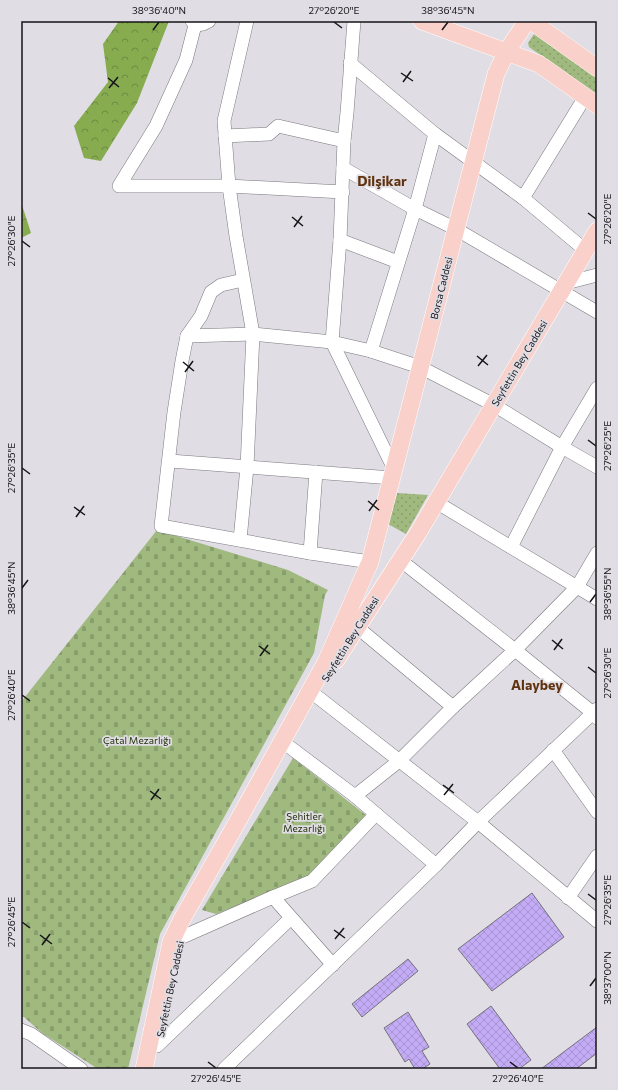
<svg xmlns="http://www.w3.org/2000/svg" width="618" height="1090" font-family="Commissioner,sans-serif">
	<defs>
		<pattern id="forest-crowns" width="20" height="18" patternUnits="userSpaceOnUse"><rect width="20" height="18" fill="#86ac4f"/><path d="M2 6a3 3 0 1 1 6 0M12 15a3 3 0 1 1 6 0" fill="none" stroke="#6d8b41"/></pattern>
		<pattern id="cemetery-stones" width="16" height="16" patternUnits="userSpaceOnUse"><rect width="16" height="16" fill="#9fb97f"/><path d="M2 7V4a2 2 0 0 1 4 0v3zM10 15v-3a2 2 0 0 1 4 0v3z" fill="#889e6d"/></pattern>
		<pattern id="park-dots" width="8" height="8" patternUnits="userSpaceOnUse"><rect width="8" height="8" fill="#9fb97f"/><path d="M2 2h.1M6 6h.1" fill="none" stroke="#889e6d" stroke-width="1.8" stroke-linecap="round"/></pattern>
		<pattern id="building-cross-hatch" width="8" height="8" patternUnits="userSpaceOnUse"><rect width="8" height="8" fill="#c3acf5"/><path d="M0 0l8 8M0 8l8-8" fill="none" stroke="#a793d1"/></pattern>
	</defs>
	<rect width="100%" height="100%" fill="#e0dde4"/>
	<g fill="url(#forest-crowns)">
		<polygon points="119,21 169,21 137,103 101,161 84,158 74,126 108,82 103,44"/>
		<polygon points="21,202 31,233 21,238"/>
	</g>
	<g fill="url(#cemetery-stones)">
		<polygon points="157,530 288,570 328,590 325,595 314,653 160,934 128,1069 98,1069 42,1033 24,1017 21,1017 21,702"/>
		<polygon points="293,758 367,816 311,877 216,914 202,910"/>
	</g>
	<g fill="url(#park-dots)">
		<polygon points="534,34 537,34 597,78 597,95 529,47 528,43"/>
		<polygon points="397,493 428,495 406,534 388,524"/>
	</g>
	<g fill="url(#building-cross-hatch)" stroke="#727077">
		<polygon points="532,893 564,937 492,991 458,949"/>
		<polygon points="408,959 418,971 362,1017 352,1004"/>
		<polygon points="491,1006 531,1060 519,1069 500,1069 467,1024"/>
		<polygon points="408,1012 429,1047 422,1051 430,1064 422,1069 415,1069 409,1059 405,1062 384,1028"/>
		<polygon points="597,1027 597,1053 576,1069 541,1069"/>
	</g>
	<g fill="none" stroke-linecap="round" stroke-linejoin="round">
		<g stroke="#7b797f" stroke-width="14">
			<g id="minor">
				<polyline points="192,21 195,25 203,24 209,21"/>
				<polyline points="354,21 347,113 344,141 340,240 332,342 394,469"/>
				<polyline points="195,25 186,60 156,126 119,186 229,186 343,192"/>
				<polyline points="350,63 435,134 523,198 585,250"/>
				<polyline points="225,136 269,134 278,126 344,141"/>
				<polyline points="343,168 415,209 456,229 597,312"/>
				<polyline points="523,198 585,97"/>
				<polyline points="340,240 398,262"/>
				<polyline points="243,280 221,285 211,292 201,316 187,336 182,361 174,412 161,526 310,553 370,562"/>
				<polyline points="566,283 597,275"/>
				<polyline points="187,336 253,334 332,342 371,351 420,367 494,405 562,447 597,467"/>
				<polyline points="371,351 415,209 435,134"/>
				<polyline points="170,461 392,478"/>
				<polyline points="436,502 597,599"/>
				<polyline points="240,540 247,467 253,334 236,236 229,186 224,121 247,21"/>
				<polyline points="511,547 562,447 597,388"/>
				<polyline points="310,553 316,472"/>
				<polyline points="400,560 515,650 593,713 597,718"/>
				<polyline points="350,625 357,627 453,707"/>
				<polyline points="310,691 478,822 597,921"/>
				<polyline points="287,745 355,796 436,865"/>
				<polyline points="553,750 597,812"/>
				<polyline points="355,796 399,761 453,707 515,650 577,587 597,553"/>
				<polyline points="273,897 333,965"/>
				<polyline points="568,898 597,856"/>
				<polyline points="180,938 273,897 312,881 376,814"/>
				<polyline points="21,1030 31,1034 81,1069"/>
				<polyline points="157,1046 291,918"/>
				<polyline points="224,1069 436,865 478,822 597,709"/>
			</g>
		</g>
		<g stroke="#fff" stroke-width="18">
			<g id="major">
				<polyline points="422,21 539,64 597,105"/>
				<polyline points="531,21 597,68"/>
				<polyline points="336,660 418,533 597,231"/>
				<polyline points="144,1069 171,942 182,919 235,826 326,662 370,562 496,74 507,51 527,21"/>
			</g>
		</g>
		<use href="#minor" stroke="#fff" stroke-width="13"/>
		<use href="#major" stroke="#fad1ca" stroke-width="17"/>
	</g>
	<path fill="none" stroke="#161518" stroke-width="1.5" d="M334,22L342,28M153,30L159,22M442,30L448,22M401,73L413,81M108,78L119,87M403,82L411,71M109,88L118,77M588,213L596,219M292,217L303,226M294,227L302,216M22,241L30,247M477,356L488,365M183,362L194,371M478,366L487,355M185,372L193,361M588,440L596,446M22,468L30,474M368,501L379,510M74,507L85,515M369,511L377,500M76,517L84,506M22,588L28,580M590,602L596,594M552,640L563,649M259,646L270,654M554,650L562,639M260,656L268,645M588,667L596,673M22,695L30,701M443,785L454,793M150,791L161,799M444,795L453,784M151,800L159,789M588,894L596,900M22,922L30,928M334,930L345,938M40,935L52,944M335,939L344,928M42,945L50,934M590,986L596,978M208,1062L216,1068M510,1062L518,1068"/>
	<g text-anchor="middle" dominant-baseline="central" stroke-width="3.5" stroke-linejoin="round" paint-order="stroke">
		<g font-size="10" fill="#161518" stroke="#e0dde4">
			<text transform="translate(441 288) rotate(-76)">Borsa Caddesi</text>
			<text transform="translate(519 363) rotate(-59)">Seyfettin Bey Caddesi</text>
			<text transform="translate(350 639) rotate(-58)">Seyfettin Bey Caddesi</text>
			<text transform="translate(170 989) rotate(-78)">Seyfettin Bey Caddesi</text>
		</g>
		<g font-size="10" fill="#23320b" stroke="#e0dde4">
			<text x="137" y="740">Çatal Mezarlığı</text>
			<text x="304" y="816">Şehitler<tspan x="304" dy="12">Mezarlığı</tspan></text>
		</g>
		<g font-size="14" font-weight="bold" fill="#5f330f" stroke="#e0dde4">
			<text x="382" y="180">Dilşikar</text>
			<text x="537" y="684">Alaybey</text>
		</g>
	</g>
	<rect width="618" height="1090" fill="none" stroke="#e0dde4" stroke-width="44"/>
	<rect x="22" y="22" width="574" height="1046" fill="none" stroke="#161518" stroke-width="1.5"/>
	<g font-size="10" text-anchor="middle" fill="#161518">
		<text x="159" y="14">38°36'40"N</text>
		<text x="334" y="14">27°26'20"E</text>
		<text x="448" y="14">38°36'45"N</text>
		<text transform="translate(607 219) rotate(-90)" y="4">27°26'20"E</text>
		<text transform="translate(11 241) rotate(-90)" y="4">27°26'30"E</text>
		<text transform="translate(607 446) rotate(-90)" y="4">27°26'25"E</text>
		<text transform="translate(11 468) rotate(-90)" y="4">27°26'35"E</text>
		<text transform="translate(11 588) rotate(-90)" y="4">38°36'45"N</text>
		<text transform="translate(607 594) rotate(-90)" y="4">38°36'55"N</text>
		<text transform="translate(607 673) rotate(-90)" y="4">27°26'30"E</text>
		<text transform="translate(11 695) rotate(-90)" y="4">27°26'40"E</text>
		<text transform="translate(607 900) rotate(-90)" y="4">27°26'35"E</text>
		<text transform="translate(11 922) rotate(-90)" y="4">27°26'45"E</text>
		<text transform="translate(607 978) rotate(-90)" y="4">38°37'00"N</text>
		<text x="216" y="1082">27°26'45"E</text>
		<text x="518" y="1082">27°26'40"E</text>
	</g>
</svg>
